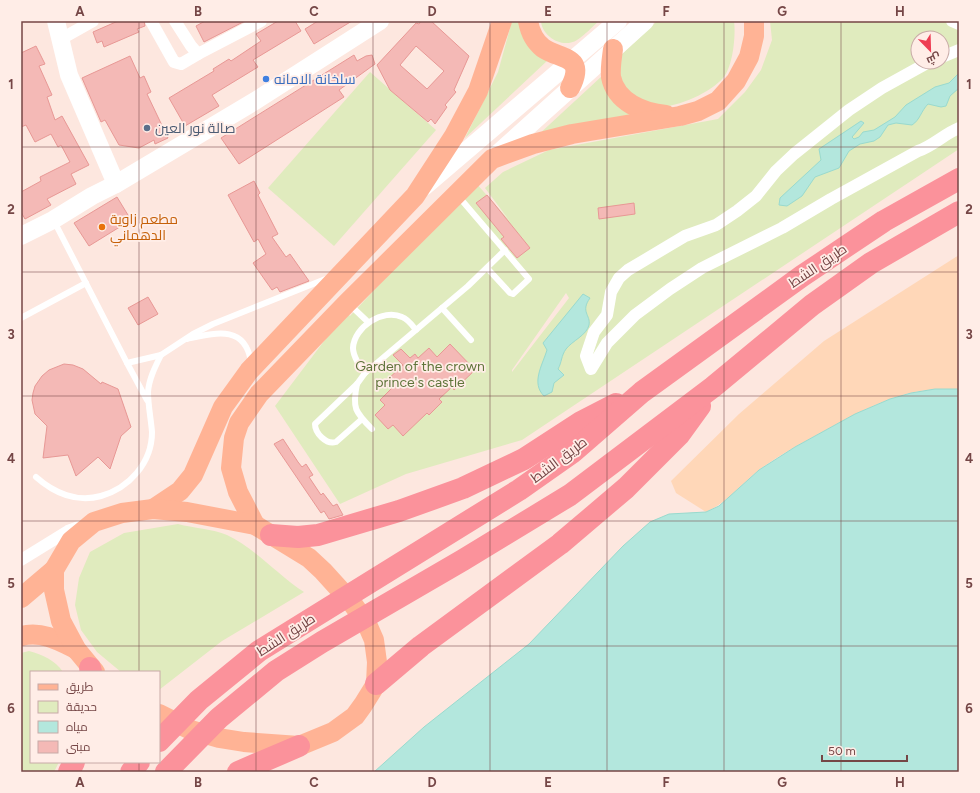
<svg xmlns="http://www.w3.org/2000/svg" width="980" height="793" font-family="Figtree,Cairo,sans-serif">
	<rect width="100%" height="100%" fill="#fde7df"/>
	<g fill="#e0ebbe" fill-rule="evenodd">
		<polygon points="512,21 524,21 547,61 465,138 498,72"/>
		<path d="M541,21H599C592,27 585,35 577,40C563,49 542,37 541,21Z"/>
		<path d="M657,21H734C736,35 733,67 723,78C707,96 661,116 638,103C631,98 625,88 619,82L618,58Z"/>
		<path d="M770,21H959V149L522,440L406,474L340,504L275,406L346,312L350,316L475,182L509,220L485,188L503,172L549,150L718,119L745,92L761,70L772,40ZM918,38H942V62H918ZM566,293L569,298L512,372V370Z"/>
		<polygon points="370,72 436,130 334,246 268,188"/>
		<polygon points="602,76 636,118 536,137"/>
		<path d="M178,524C193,528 213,529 227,535C256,549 278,575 304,592L222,641L159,690V672H121L97,652L81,630L75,605L79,578L90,552L124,533Z"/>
		<path d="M29,651C43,655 55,660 63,672H31V762H59L54,772H21V653Z"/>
	</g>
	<path fill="#ffd7b8" d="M959,255V389C943,389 926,389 910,393C880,400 852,416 824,431C802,443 779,455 759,470C741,484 727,503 706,512L676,493L671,481L739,414L824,341Z"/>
	<g fill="#b3e7dd" stroke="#99dace">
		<path d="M959,73V88L950,96L946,106L941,107L928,104C921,111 920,120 912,125L896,123L888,125L880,137L874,141L860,144L849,151L839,168L815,177L802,196L787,206L779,205L780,198L821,160L819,149L861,121L864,123L852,137L854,139L859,137L863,132L874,130L895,117L906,105L935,87L949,83Z"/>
		<path d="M583,294L590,298C580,312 591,315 589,325C587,335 572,341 566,349C561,356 562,362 558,369L564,375L554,383L552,392L544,396C531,383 542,366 547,350L543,343Z"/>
		<polygon points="935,389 959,389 959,772 374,772 424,727 529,644 623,546 650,522 669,514 706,512 719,506 759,470 795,447 855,414 890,399 911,393"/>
	</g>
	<g fill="#f4b9b6" stroke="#e89895" fill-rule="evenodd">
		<polygon points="118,21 144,21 145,26 137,29 139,32 104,47 102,41 97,43 93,32"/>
		<polygon points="205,21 245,21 204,42 196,26"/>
		<polygon points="278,21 295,21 301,31 253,60 258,67 212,95 219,106 185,126 169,98 214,71 213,69 229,59 231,61 261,41 256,34"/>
		<polygon points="318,21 352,21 314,44 305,29"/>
		<path d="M421,21H431L469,56L454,90L456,92L445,105L447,107L435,124L431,119L428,122L390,90L377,65L416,23L419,24ZM416,46L444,71L427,89L400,65Z"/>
		<polygon points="36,46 45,64 39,66 52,95 47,97 55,120 62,116 89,165 71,174 76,184 47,199 51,205 25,219 21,212 21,192 41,181 40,177 70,162 61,145 58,147 51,134 35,142 26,125 21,127 21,53"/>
		<polygon points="354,55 357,61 366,56 372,55 375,64 339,90 344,97 239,164 221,138"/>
		<polygon points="130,56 140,78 144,76 151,92 147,94 168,138 155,144 154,140 139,148 119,145 105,120 101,122 82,78"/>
		<polygon points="254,181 260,193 258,195 278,234 272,237 286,257 290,254 309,281 280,292 277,287 272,290 253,263 266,254 258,239 254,242 228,195"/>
		<polygon points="487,195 530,248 517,258 501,239 504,237 476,203"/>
		<polygon points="117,197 131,220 89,246 74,223"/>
		<polygon points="634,203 635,214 599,219 598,208"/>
		<polygon points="148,297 158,314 138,325 128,308"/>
		<polygon points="450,344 475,370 454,390 452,387 439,399 442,402 429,415 427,413 403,436 393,425 388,429 375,415 385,405 380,400 392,388 385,382 403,365 393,355 401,349 410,358 415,354 418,358 429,348 437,357"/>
		<polygon points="64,364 73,365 83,369 101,384 102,382 118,389 131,427 121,436 110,469 98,457 76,476 68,455 43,458 47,426 35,414 32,400 33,393 35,386 42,376 49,370"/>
		<polygon points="283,439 298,462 302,467 306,464 313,475 309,477 321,495 323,493 333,506 337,504 343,515 329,519 324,511 321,513 274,444"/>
	</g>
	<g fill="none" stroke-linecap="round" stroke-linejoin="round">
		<g stroke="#fff" stroke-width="6">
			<polyline points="459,197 529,279 513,294 510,293 487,268"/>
			<polyline points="54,221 127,363 161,355 193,334 213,324 328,278"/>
			<polyline points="349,304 368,322"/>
			<polyline points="442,308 471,340"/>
			<polyline points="21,318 86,283"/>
			<path d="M187,339C215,333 245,324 251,362"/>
			<polyline points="127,363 147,400"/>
			<path d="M365,373C360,367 353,356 353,348C354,327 383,308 402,317C408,319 412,325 416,330"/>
			<path d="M357,384C352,408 355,412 372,429"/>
			<path d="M362,419L336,442C326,445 315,433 315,424L357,384L365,373L468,286L505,250"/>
			<path d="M36,477C54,493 77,503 101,496C129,488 152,463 152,432C151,419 148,405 148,392C149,379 155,367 161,355"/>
		</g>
		<g stroke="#fff" stroke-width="12">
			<polyline points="151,21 174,62 181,64 198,54"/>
			<polyline points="175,21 191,46 198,54 261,21"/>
			<polyline points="952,21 959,24"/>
			<polyline points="61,39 93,21"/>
			<polyline points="942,57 959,50"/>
			<path d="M929,62L882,88L849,110L794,154L776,171L756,196L737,211L716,225L685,236L628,270L619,278L611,292L607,315L594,332L586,356L591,369L607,343L635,315L670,289L702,268L782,228L831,199L918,151C933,146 944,134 959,128"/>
			<polyline points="21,560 68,531 79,527"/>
		</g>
		<g stroke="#fff" stroke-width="18">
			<polyline points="56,21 69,75 116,184"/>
			<polyline points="494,157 645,21"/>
			<polyline points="424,187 618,21"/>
			<polyline points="21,236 53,220 92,196 116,184 255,101 380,21"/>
		</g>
		<g stroke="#ffb395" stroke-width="20">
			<path d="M528,21C530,32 534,41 543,48C560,60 587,55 570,88"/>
			<path d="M613,49C612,58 610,67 611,77C616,102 643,113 666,115"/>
			<polyline points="153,509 180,491 193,475 223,407 249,371 415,196 454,136 478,91 502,21"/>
			<polyline points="255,525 238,492 231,468 234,438 239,423 259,394 347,303 492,159 533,144 572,134 680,116 698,111 718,101 736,81 749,57 754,36 754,21"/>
			<polyline points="21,598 54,570"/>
			<path d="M21,636C42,631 58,640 76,649"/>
			<polyline points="95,672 76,649 61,621 54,590 54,570 71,541 94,522 122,513 153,509 187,512 255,525 309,558 323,571 352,603 367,624 374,640 377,662 376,684 363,705 355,716 333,732 299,746 244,742 219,738 191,730 159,714"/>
		</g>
		<g stroke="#fb929b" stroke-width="22">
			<polyline points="271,535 298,537 318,535 399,511 463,488 524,459 581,422 616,404"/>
			<polyline points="90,668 91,672"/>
			<polyline points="376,684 421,646 560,544 626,488 679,435 700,406"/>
			<polyline points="159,741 199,700 259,651 519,490 573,452 642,392 802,276 884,221 959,179"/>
			<polyline points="69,772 74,762"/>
			<polyline points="131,772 139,762"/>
			<polyline points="166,772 219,718 276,671 322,642 463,560 570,495 713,387 812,305 871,263 959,212"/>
			<polyline points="238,772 299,746"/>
		</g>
	</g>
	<path fill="none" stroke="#754646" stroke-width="1" stroke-opacity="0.55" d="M139,21V672M256,21V772M373,21V772M490,21V772M607,21V772M724,21V772M841,21V772M21,147H959M21,272H959M21,396H959M21,521H959M21,646H959M139,762V772"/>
	<circle fill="#3f7fe0" stroke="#ffede7" stroke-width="1.5" cx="266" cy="79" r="4"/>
	<circle fill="#5c6f8a" stroke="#ffede7" stroke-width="1.5" cx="147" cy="128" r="4"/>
	<circle fill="#e8710a" stroke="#ffede7" stroke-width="1.5" cx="102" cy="227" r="4"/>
	<g text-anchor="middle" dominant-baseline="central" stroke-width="3.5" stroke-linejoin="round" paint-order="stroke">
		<g font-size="14" fill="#366cbe" stroke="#ffede7" text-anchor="start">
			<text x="274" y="79">سلخانة الامانه</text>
		</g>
		<g font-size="14" fill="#4e5e75" stroke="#ffede7" text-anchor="start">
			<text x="155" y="128">صالة نور العين</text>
		</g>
		<g font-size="14" fill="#c56008" stroke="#ffede7" text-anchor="start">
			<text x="110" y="219">مطعم زاوية<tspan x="110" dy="16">الدهماني</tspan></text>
		</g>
		<g font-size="14" fill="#754646" stroke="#ffede7">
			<text transform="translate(818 266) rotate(-34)">طريق الشط</text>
			<text transform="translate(559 460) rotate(-37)">طريق الشط</text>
			<text transform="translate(286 635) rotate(-33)">طريق الشط</text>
		</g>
		<g font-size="14" fill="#60753b" stroke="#ffede7">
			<text x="420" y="366">Garden of the crown<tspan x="420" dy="16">prince's castle</tspan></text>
		</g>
	</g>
	<rect width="980" height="793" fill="none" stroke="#ffede7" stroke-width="44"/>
	<rect x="30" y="671" width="130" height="92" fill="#ffede7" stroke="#c8aaa7"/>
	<rect x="38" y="684" width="20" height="6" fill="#ffb395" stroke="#c8aaa7"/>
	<text x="66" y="691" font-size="12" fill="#754646">طريق</text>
	<rect x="38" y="701" width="20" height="12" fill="#e0ebbe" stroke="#c8aaa7"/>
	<text x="66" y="711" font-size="12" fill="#754646">حديقة</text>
	<rect x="38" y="721" width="20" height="12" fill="#b3e7dd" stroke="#c8aaa7"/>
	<text x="66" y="731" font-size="12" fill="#754646">مياه</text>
	<rect x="38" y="741" width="20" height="12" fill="#f4b9b6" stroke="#c8aaa7"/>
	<text x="66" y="751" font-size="12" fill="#754646">مبنى</text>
	<g transform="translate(930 50) rotate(157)"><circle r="19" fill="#ffede7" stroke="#c8aaa7"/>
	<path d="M0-3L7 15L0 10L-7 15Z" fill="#ee3d53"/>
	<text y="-6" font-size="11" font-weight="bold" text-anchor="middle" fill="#754646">ش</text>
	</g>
	<path d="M822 755v6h85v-6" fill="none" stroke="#754646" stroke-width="2"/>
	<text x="828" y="755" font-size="12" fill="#754646" stroke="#ffede7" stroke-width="3" paint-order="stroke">50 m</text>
	<rect x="22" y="22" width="936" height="749" fill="none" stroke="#754646" stroke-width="1.5"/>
	<g font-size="13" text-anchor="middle" font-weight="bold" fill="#754646">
		<text x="80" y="16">A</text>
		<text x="198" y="16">B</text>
		<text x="314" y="16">C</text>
		<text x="432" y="16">D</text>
		<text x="548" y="16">E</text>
		<text x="666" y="16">F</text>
		<text x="782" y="16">G</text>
		<text x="900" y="16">H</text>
		<text x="11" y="89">1</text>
		<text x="969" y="89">1</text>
		<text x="11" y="214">2</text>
		<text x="969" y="214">2</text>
		<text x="11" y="339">3</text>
		<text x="969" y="339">3</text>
		<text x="11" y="463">4</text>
		<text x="969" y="463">4</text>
		<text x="11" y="588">5</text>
		<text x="969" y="588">5</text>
		<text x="11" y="713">6</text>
		<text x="969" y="713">6</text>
		<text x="80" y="787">A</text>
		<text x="198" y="787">B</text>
		<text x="314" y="787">C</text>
		<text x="432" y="787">D</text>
		<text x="548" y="787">E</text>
		<text x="666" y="787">F</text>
		<text x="782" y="787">G</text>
		<text x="900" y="787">H</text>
	</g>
</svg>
